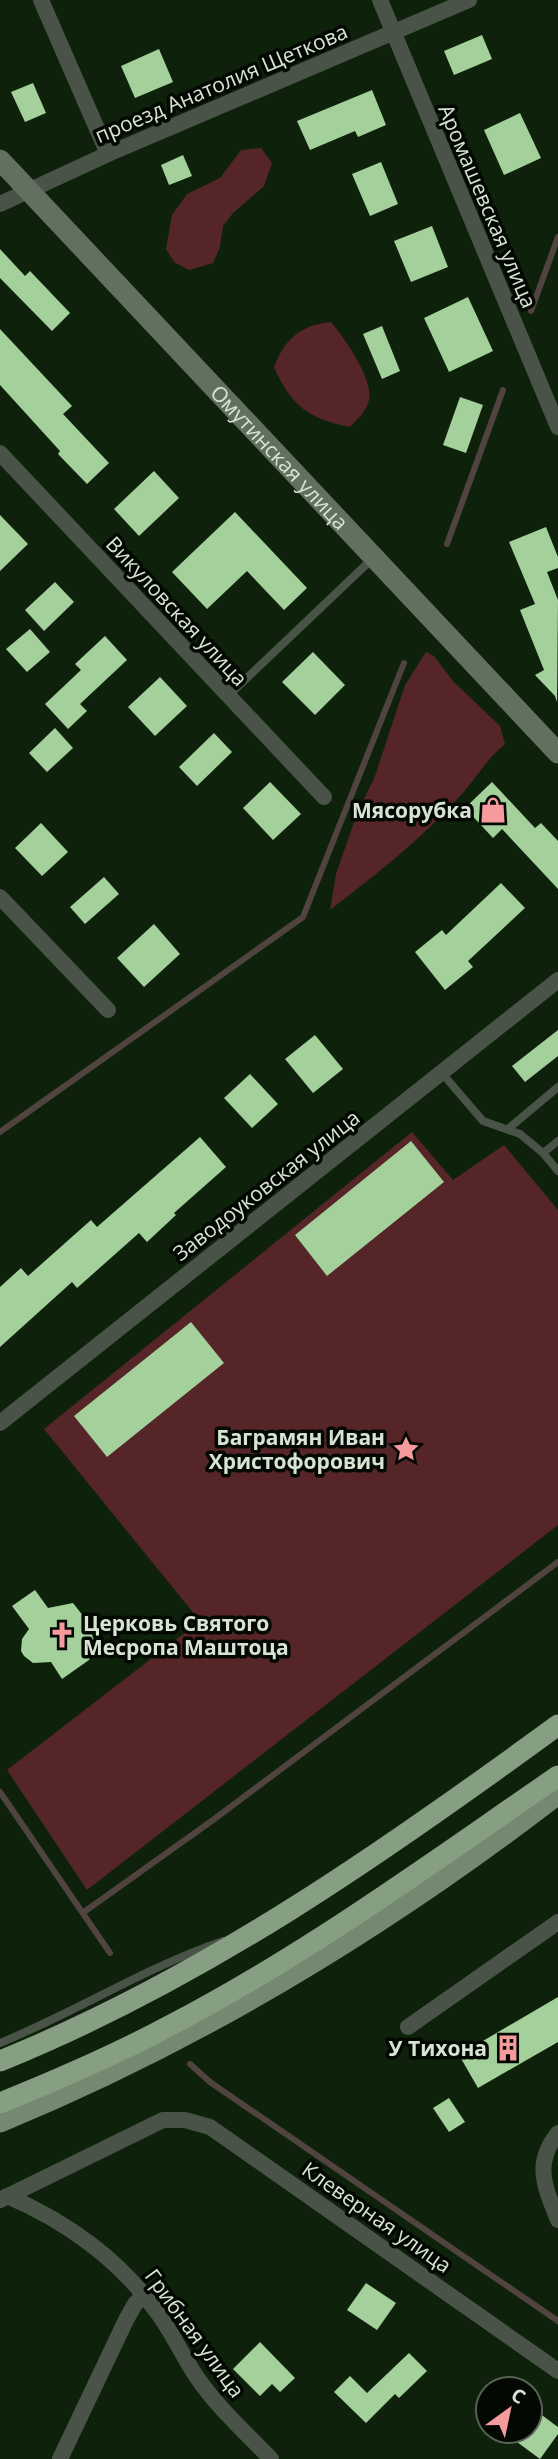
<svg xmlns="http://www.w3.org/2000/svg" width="558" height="2459" font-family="'Open Sans',sans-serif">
	<rect width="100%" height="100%" fill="#0e220b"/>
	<g fill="#552528">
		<polygon points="261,148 272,163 264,186 233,213 223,226 220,247 213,263 189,270 174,262 166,249 172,215 187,194 220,178 241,150"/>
		<path d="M331,322C344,337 374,380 369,400C366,412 358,419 350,427C309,419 291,406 274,367C285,339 300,325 331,322Z"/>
		<path d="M426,652L434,656L453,681L500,726L505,744C486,759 476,779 460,796C422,839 375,875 330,910L336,874L357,814L375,776L405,685Z"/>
		<polygon points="412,1132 453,1180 504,1145 558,1210 558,1525 87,1890 7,1770 200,1621 44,1429"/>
	</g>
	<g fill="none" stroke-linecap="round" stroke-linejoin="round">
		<g stroke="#514440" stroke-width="6">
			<polyline points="531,311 558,237"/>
			<polyline points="447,544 503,390"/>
			<polyline points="0,1132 303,917 404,663"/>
			<polyline points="0,1792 110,1953"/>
			<polyline points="84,1912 213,1820 558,1562"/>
			<polyline points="190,2064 210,2082 558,2321"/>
		</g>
	</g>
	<g fill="#a3d09b">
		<polygon points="482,35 492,59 454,75 444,51"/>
		<polygon points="159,49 173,82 135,98 121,66"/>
		<polygon points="33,83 46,113 25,122 11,92"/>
		<polygon points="372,90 386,125 358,137 355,131 310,150 297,121"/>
		<polygon points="520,113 541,158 504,175 484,130"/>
		<polygon points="183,155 192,176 169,185 161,165"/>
		<polygon points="381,162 398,204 370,216 352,174"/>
		<polygon points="432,226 448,267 411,282 394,241"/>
		<polygon points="0,249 25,276 30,271 70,313 52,331 0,278"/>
		<polygon points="468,297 493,351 449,372 424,318"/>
		<polygon points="382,326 400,371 382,379 363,334"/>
		<polygon points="0,329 72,406 63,414 109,463 87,484 58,454 60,451 0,385"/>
		<polygon points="460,397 483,405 466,453 443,445"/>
		<polygon points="154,471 179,498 139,536 114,509"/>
		<polygon points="235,512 307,588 284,610 247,571 207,609 172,572"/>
		<polygon points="0,515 28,544 0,571"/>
		<polygon points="546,527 558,557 558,568 547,572 558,600 557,702 555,696 535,675 544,670 520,610 535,604 509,542"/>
		<polygon points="55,582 74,602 44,631 25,610"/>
		<polygon points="30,629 50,652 27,672 6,649"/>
		<polygon points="105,636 127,660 80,704 87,711 68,729 45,704 81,670 75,664"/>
		<polygon points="313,652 345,685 315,715 282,682"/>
		<polygon points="160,677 187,706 155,736 128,707"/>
		<polygon points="55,728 73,748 47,772 29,753"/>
		<polygon points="214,733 232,752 197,786 179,767"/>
		<polygon points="270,782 301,814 273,840 243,808"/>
		<polygon points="492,782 535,828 541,823 558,841 558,889 502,829 493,838 465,808"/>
		<polygon points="41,823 68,852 42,876 15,848"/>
		<polygon points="104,877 119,894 85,924 70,907"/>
		<polygon points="501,883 525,908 468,961 473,967 445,990 415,952 442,930 446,935"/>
		<polygon points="154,924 180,954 144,987 117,958"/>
		<polygon points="558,1030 558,1056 525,1082 512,1066"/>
		<polygon points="315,1035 343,1069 313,1093 285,1059"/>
		<polygon points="250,1074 278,1104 252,1128 224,1098"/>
		<polygon points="200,1137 226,1167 174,1213 176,1215 147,1242 139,1233 77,1288 72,1282 0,1347 0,1287 21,1268 28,1276 91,1220 97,1227"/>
		<polygon points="411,1141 444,1182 327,1276 295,1235"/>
		<polygon points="191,1322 224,1363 107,1457 74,1416"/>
		<polygon points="35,1590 48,1608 73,1603 98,1635 89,1660 62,1679 51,1662 33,1663 24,1656 21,1651 22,1639 29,1629 12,1606"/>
		<polygon points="558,1997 558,2042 478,2088 459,2055"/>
		<polygon points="449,2098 465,2122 449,2132 433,2108"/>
		<polygon points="366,2283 396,2303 377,2330 347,2310"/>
		<polygon points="260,2342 295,2378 280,2392 272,2384 260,2396 233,2369"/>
		<polygon points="409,2353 427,2371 399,2398 395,2394 366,2423 334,2392 350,2376 367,2393"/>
		<polygon points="539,2413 558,2427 558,2434 540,2459 517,2442 526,2431 530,2431 530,2425"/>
	</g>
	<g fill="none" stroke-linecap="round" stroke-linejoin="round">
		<g stroke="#495347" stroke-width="8">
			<polyline points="228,696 372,559"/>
			<polyline points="441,1072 483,1121 520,1134 543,1153"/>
			<polyline points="508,1129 558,1087"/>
			<polyline points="558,1141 543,1153 558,1171"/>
			<path d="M0,2043C76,2012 146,1967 223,1941"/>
		</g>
		<g stroke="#495347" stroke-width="16">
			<polyline points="41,0 108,154"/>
			<polyline points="380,0 558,427"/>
			<polyline points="0,204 108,154 469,0"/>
			<polyline points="0,453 324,797"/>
			<polyline points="0,897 108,1010"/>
			<polyline points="0,1423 558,980"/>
			<polyline points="408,2027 558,1922"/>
			<path d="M558,2133C533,2164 545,2187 558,2220"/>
			<path d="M7,2196C66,2221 120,2260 157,2312C172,2332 182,2355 196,2376C217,2407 245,2432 271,2459"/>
			<polyline points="0,2200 163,2120 185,2120 210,2127 558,2371"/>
			<polyline points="60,2459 126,2320 135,2304 144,2295"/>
		</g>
		<path stroke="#62715f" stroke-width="21" id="s1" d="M0,160L558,753"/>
		<path stroke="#758971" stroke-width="21" d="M0,2122C199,2040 388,1925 558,1794"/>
		<g stroke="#869e81" stroke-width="21">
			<path d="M0,2061C203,1979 383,1853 558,1725"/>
			<path d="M0,2103C57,2080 115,2055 169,2026C306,1955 431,1863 558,1776"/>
		</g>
	</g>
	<defs>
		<g id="shop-bare" transform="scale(2.1)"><path d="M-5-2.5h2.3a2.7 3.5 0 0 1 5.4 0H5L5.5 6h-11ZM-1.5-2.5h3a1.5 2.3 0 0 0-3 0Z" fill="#f59b9d" stroke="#030902" stroke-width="2.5" paint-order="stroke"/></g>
		<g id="sight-bare" transform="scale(2.1)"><path d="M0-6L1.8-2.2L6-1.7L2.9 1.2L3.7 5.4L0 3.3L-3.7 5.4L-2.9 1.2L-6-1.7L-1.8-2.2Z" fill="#f59b9d" stroke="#030902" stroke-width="2.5" paint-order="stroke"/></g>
		<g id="church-bare" transform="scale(2.1)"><path d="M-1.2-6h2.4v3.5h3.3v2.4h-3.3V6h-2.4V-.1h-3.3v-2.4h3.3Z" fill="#f59b9d" stroke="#030902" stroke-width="2.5" paint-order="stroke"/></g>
		<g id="building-bare" transform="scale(2.1)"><path d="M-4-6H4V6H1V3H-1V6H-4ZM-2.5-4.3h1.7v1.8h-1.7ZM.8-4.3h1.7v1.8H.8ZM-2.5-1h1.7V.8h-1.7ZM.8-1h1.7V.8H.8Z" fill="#f59b9d" stroke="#030902" stroke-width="2.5" paint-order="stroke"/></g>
	</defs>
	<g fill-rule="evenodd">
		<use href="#shop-bare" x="493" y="810"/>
		<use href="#sight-bare" x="406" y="1449"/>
		<use href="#church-bare" x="62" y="1635"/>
		<use href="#building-bare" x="508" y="2048"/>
	</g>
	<g text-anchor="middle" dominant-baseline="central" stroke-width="7" stroke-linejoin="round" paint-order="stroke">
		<g font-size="21" fill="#d7e4d4" stroke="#030902">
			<text transform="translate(221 83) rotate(-23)">проезд Анатолия Щеткова</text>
			<text transform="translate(488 206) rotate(67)">Аромашевская улица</text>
			<text stroke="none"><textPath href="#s1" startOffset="408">Омутинская улица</textPath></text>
			<text transform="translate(177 611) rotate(47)">Викуловская улица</text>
			<text transform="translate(266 1185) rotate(-38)">Заводоуковская улица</text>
			<text transform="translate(377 2217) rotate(35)">Клеверная улица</text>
			<text transform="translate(195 2333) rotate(54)">Грибная улица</text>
		</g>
		<g font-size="21" font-weight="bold" fill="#d7e4d4" stroke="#030902" text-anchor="end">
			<text x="472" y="810">Мясорубка</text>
			<text x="385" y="1437">Баграмян Иван<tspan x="385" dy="24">Христофорович</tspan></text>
			<text x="83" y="1623" text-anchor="start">Церковь Святого<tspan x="83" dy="24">Месропа Маштоца</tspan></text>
			<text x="487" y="2048">У Тихона</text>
		</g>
	</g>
	<g transform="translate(509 2410) rotate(33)"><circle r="33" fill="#030902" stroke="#586156" stroke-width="2"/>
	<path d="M0-5L12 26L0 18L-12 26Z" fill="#f59b9d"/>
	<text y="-10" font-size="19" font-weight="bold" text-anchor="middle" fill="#d7e4d4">С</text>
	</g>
</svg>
